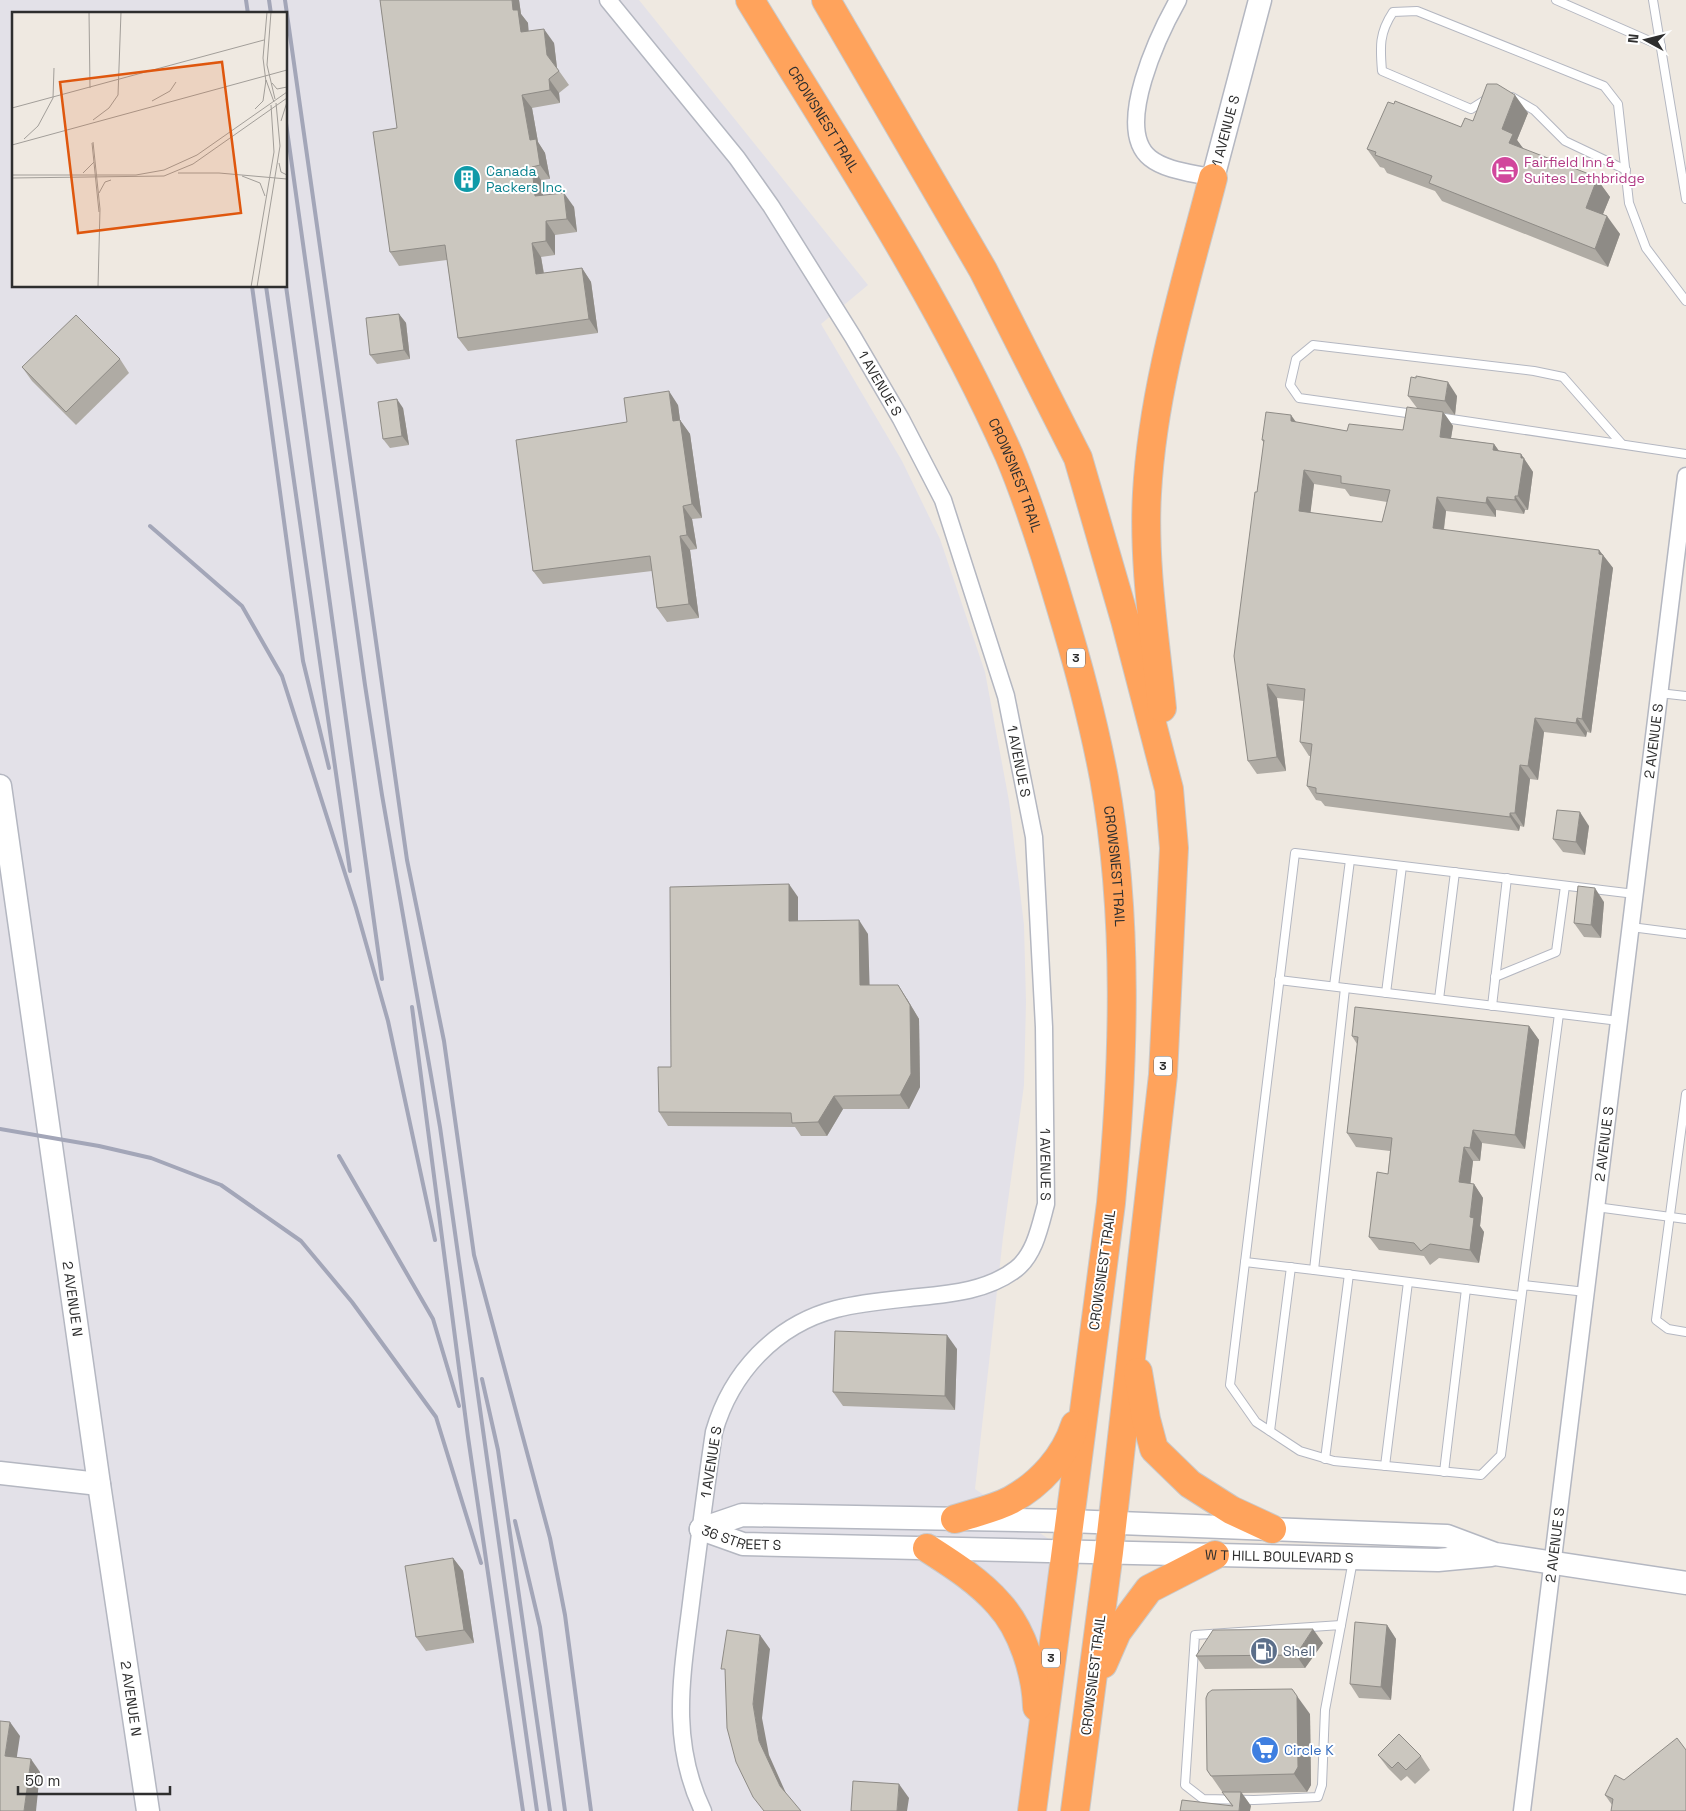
<svg xmlns="http://www.w3.org/2000/svg" width="1686" height="1811" font-family="'Space Grotesk',sans-serif">
	<rect width="100%" height="100%" fill="#efe9e1"/>
	<path fill="#e3e1e8" fill-rule="evenodd" d="M0,0H639L868,285L821,324L902,461L940,539L985,672L1009,801L1024,925L1026,1002L1024,1085L1003,1237L975,1489L1065,1550L1032,1811H0ZM14,14H286V286H14Z"/>
	<g fill="none" stroke-linecap="round" stroke-linejoin="round">
		<g stroke="#b4b7c1" stroke-width="10">
			<g id="lane">
				<polyline points="1556,0 1661,46"/>
				<polyline points="1653,0 1686,199"/>
				<polyline points="1512,97 1534,110 1565,141 1626,170"/>
				<path d="M1487,99L1471,109L1382,71C1380,47 1379,33 1393,12L1417,11L1604,86L1618,104L1629,203L1646,248L1686,301"/>
				<polyline points="1414,414 1299,398 1290,385 1296,359 1313,345 1534,371 1563,377 1621,443"/>
				<polyline points="1438,417 1686,454"/>
				<polyline points="1659,693 1686,696"/>
				<polyline points="1631,927 1686,934"/>
				<polyline points="1495,977 1556,952 1565,886"/>
				<polyline points="1279,980 1619,1021"/>
				<polyline points="1334,986 1350,860"/>
				<polyline points="1345,988 1314,1270 1521,1296"/>
				<polyline points="1386,993 1402,866"/>
				<polyline points="1439,999 1455,872"/>
				<polyline points="1492,1006 1507,878"/>
				<polyline points="1686,1094 1656,1320 1668,1329 1686,1332"/>
				<polyline points="1596,1207 1686,1219"/>
				<polyline points="1245,1262 1314,1270"/>
				<polyline points="1523,1285 1559,1014"/>
				<polyline points="1586,1292 1523,1285 1501,1455 1481,1475 1334,1461 1300,1451 1256,1422 1230,1385 1295,853 1635,894"/>
				<polyline points="1270,1431 1291,1267"/>
				<polyline points="1325,1459 1349,1274"/>
				<polyline points="1385,1466 1408,1282"/>
				<polyline points="1444,1472 1466,1289"/>
				<polygon points="1341,1625 1325,1710 1322,1785 1318,1797 1254,1800 1203,1799 1185,1785 1195,1635"/>
				<polyline points="1341,1625 1353,1560"/>
			</g>
		</g>
		<g stroke="#b4b7c1" stroke-width="19">
			<g id="street">
				<path id="s1" d="M608,0L737,158L771,206L853,337L901,419L943,500L1006,696L1034,837L1044,1027L1046,1204C1040,1226 1035,1254 1016,1269C989,1290 952,1294 919,1297C891,1300 863,1302 836,1309C775,1325 731,1373 714,1432C706,1486 699,1541 692,1595C683,1671 668,1738 703,1811"/>
				<path d="M1178,0C1160,32 1113,128 1150,158C1166,171 1194,173 1213,178"/>
				<path id="s2" d="M1522,1811L1686,476"/>
			</g>
		</g>
		<g stroke="#b4b7c1" stroke-width="25">
			<g id="secondary">
				<path id="s3" d="M1213,178L1260,0"/>
				<path id="s4" d="M0,786L99,1484L148,1811"/>
				<polyline points="0,1473 99,1484"/>
				<polyline points="701,1529 742,1515 1069,1521 1447,1536 1495,1554 1686,1583"/>
				<path id="s5" d="M701,1529L743,1544L1438,1560L1491,1555"/>
			</g>
		</g>
		<g stroke="#c9c9c9" stroke-width="30">
			<g id="highway">
				<path id="s6" d="M750,0C841,149 938,295 1009,455C1030,505 1046,557 1061,608C1078,664 1093,720 1104,778C1129,918 1124,1063 1111,1203L1032,1811"/>
				<polyline points="826,0 983,270 1078,458 1125,620 1169,789 1174,848 1163,1075 1109,1552 1075,1811"/>
				<path d="M1162,708C1155,637 1143,564 1147,493C1153,386 1186,282 1213,178"/>
				<polyline points="1138,1372 1146,1419 1154,1449 1190,1484 1231,1510 1272,1529"/>
				<path d="M955,1519C973,1513 994,1509 1011,1500C1040,1484 1065,1457 1075,1425"/>
				<path d="M927,1548C952,1564 979,1581 999,1604C1022,1629 1036,1673 1037,1707"/>
				<polyline points="1103,1664 1117,1632 1149,1589 1215,1555"/>
			</g>
		</g>
		<use href="#lane" stroke="#fff" stroke-width="8"/>
		<use href="#street" stroke="#fff" stroke-width="16"/>
		<use href="#secondary" stroke="#fff" stroke-width="22"/>
		<use href="#highway" stroke="#ffa35c" stroke-width="28"/>
		<g stroke="#a3a6b8" stroke-width="4">
			<polyline points="246,0 248,14"/>
			<polyline points="269,0 271,14"/>
			<polyline points="285,0 407,860 444,1041 474,1255 550,1538 565,1615 591,1811"/>
			<polyline points="286,123 365,685 382,795 440,1127 537,1811"/>
			<polyline points="252,286 303,661 329,768"/>
			<polyline points="266,286 350,871"/>
			<polyline points="286,286 382,979"/>
			<polyline points="150,526 242,606 282,676 356,908 388,1021 435,1240"/>
			<polyline points="412,1007 468,1437 523,1811"/>
			<polyline points="0,1129 99,1146 151,1158 221,1185 301,1241 352,1302 436,1417 481,1563"/>
			<polyline points="339,1156 433,1319 459,1406"/>
			<polyline points="482,1379 498,1450 550,1811"/>
			<polyline points="515,1521 540,1627 565,1811"/>
		</g>
	</g>
	<g fill="#afaba4" fill-rule="evenodd">
		<polygon points="380,0 519,0 521,14 528,23 528,31 554,43 557,68 569,85 559,93 560,103 532,108 538,142 545,153 550,179 541,180 543,195 574,207 577,232 555,235 555,255 541,257 544,273 582,268 591,282 598,333 468,351 458,338 447,260 399,266 390,252 397,128"/>
		<polygon points="1528,113 1517,140 1523,149 1589,174 1591,177 1597,179 1610,197 1603,214 1620,234 1608,267 1442,201 1435,191 1387,173 1384,168 1380,167 1367,149 1461,127 1473,121"/>
		<polygon points="399,314 406,323 410,359 377,364 370,355"/>
		<polygon points="120,359 129,373 76,425 32,381 22,367"/>
		<path d="M1408,396H1457L1455,415L1444,413L1453,426L1451,438L1494,444L1499,451L1521,454L1533,472L1528,510H1525L1524,514L1496,510V517L1446,511L1444,530L1599,550L1613,568L1591,733L1587,732L1586,737L1544,732L1538,780L1530,779L1524,827L1520,826L1519,831L1325,806L1321,801L1316,800L1307,786L1311,756H1309L1300,742L1304,701L1277,698L1286,771L1257,774L1248,761L1257,492L1264,443L1262,440L1295,422L1347,431L1403,430L1417,408ZM1314,484L1345,489L1350,496L1387,502L1382,522L1310,513Z"/>
		<polygon points="678,405 680,420 690,434 702,518 692,519 697,549 690,550 699,618 667,622 657,608 652,571 543,584 533,571 627,422"/>
		<polygon points="403,408 409,445 390,448 383,439"/>
		<polygon points="1589,826 1585,855 1563,852 1553,839"/>
		<polygon points="798,897 798,921 868,934 869,985 907,999 919,1019 920,1087 909,1109 843,1109 827,1136 801,1136 795,1127 668,1126 659,1112 671,1067"/>
		<polygon points="1604,902 1601,938 1584,937 1574,923"/>
		<polygon points="1529,1026 1539,1040 1525,1149 1482,1143 1480,1161 1473,1161 1470,1184 1474,1184 1483,1198 1480,1226 1484,1232 1479,1263 1439,1258 1430,1265 1424,1256 1379,1250 1369,1237 1388,1174 1390,1151 1356,1147 1347,1133 1357,1044 1352,1036"/>
		<polygon points="957,1349 955,1410 843,1406 833,1392"/>
		<polygon points="453,1558 463,1571 474,1643 426,1651 416,1637"/>
		<polygon points="1387,1625 1396,1639 1391,1700 1359,1698 1350,1684"/>
		<polygon points="1323,1643 1305,1668 1205,1669 1196,1656"/>
		<polygon points="1310,1714 1311,1785 1307,1792 1242,1793 1251,1806 1232,1806 1207,1770"/>
		<polygon points="1378,1755 1421,1756 1430,1770 1415,1784 1407,1776 1401,1781 1388,1768"/>
		<polygon points="1624,1780 1612,1805 1605,1795"/>
	</g>
	<g fill="#8e8b86">
		<polygon points="512,0 519,0 521,14 528,23 530,46 521,32 513,10"/>
		<polygon points="544,29 554,43 557,68 547,55"/>
		<polygon points="549,79 559,93 560,103 550,90"/>
		<polygon points="522,95 532,108 538,142 545,153 550,179 540,165 530,140"/>
		<polygon points="1515,95 1528,113 1517,140 1526,152 1509,143 1502,129"/>
		<polygon points="532,167 541,180 545,210 535,196"/>
		<polygon points="1589,174 1595,183 1597,179 1610,197 1598,226 1586,208"/>
		<polygon points="564,193 574,207 577,232 567,219"/>
		<polygon points="1607,216 1620,234 1608,267 1595,249"/>
		<polygon points="546,221 555,235 555,255 546,241"/>
		<polygon points="532,243 541,257 546,288 536,274"/>
		<polygon points="582,268 591,282 598,333 589,319"/>
		<polygon points="399,314 406,323 410,359 404,350"/>
		<polygon points="1448,382 1457,396 1455,415 1445,401"/>
		<polygon points="669,391 678,405 680,420 690,434 702,518 692,504 673,421"/>
		<polygon points="397,399 403,408 409,445 402,436"/>
		<polygon points="1443,412 1453,426 1449,450 1440,437"/>
		<polygon points="1291,415 1301,429 1291,421"/>
		<polygon points="1494,444 1504,458 1493,450"/>
		<polygon points="1521,454 1533,472 1528,510 1518,496"/>
		<polygon points="1304,470 1314,484 1309,525 1299,511"/>
		<polygon points="1515,496 1525,510 1524,514 1515,500"/>
		<polygon points="1437,497 1446,511 1442,542 1433,528"/>
		<polygon points="1487,497 1496,510 1496,517 1486,503"/>
		<polygon points="683,506 692,519 697,549 687,535"/>
		<polygon points="680,536 690,550 699,618 689,604"/>
		<polygon points="1599,550 1613,568 1591,733 1582,719"/>
		<polygon points="1267,684 1277,698 1286,771 1277,757"/>
		<polygon points="1535,718 1544,732 1538,780 1528,766"/>
		<polygon points="1577,718 1587,732 1586,737 1576,723"/>
		<polygon points="1520,765 1530,779 1524,827 1515,813"/>
		<polygon points="1580,812 1589,826 1585,855 1576,842"/>
		<polygon points="1510,813 1520,826 1519,831 1510,817"/>
		<polygon points="789,884 798,897 798,934 789,921"/>
		<polygon points="1595,888 1604,902 1601,938 1591,925"/>
		<polygon points="859,920 868,934 870,999 860,985"/>
		<polygon points="898,985 907,999 919,1019 920,1087 909,1109 900,1095"/>
		<polygon points="1529,1026 1539,1040 1525,1149 1515,1135"/>
		<polygon points="834,1096 843,1109 827,1136 818,1122"/>
		<polygon points="1473,1130 1482,1143 1480,1161 1470,1148"/>
		<polygon points="1464,1147 1473,1161 1469,1196 1459,1182"/>
		<polygon points="1474,1184 1483,1198 1480,1226 1484,1232 1479,1263 1470,1250 1470,1217"/>
		<polygon points="947,1335 957,1349 955,1410 945,1396"/>
		<polygon points="453,1558 463,1571 474,1643 464,1630"/>
		<polygon points="1387,1625 1396,1639 1391,1700 1381,1687"/>
		<polygon points="1313,1629 1323,1643 1305,1668 1296,1655"/>
		<polygon points="760,1635 770,1649 762,1718 769,1755 789,1800 780,1786 759,1741 753,1704"/>
		<polygon points="1297,1696 1310,1714 1311,1785 1307,1792 1294,1774"/>
		<polygon points="10,1722 20,1736 15,1769 5,1756"/>
		<polygon points="31,1759 40,1772 36,1811 24,1811"/>
		<polygon points="899,1784 909,1798 907,1811 897,1811"/>
		<polygon points="1241,1792 1251,1806 1250,1811 1239,1811"/>
	</g>
	<g fill="#cbc7bf" stroke="#8e8b86" fill-rule="evenodd">
		<polygon points="380,0 512,0 513,10 518,10 521,32 544,29 547,55 559,71 549,79 550,90 522,95 530,140 536,139 540,165 532,167 535,196 564,193 567,219 546,221 546,241 532,243 536,274 582,268 589,319 458,338 445,245 390,252 373,132 397,128"/>
		<polygon points="1487,84 1497,84 1515,95 1502,129 1513,134 1509,143 1589,174 1588,176 1597,179 1586,208 1607,216 1595,249 1429,183 1432,176 1375,155 1376,152 1367,149 1388,102 1394,104 1395,101 1461,127 1465,118 1473,121"/>
		<polygon points="399,314 404,350 370,355 366,318"/>
		<polygon points="76,315 120,359 66,412 22,367"/>
		<polygon points="1416,376 1448,382 1445,401 1408,396 1411,377 1416,378"/>
		<polygon points="669,391 673,421 680,420 692,504 683,506 687,535 680,536 689,604 657,608 650,556 533,571 516,440 627,422 624,398"/>
		<polygon points="397,399 402,436 383,439 378,402"/>
		<path d="M1407,407L1443,412L1440,437L1494,444L1493,450L1521,454V458H1524L1518,496H1515V500L1487,497L1486,503L1437,497L1433,528L1599,550V554L1603,555L1582,719L1577,718L1576,723L1535,718L1528,766L1520,765L1515,813H1510V817L1316,793V788L1307,786L1312,744L1300,742L1305,689L1267,684L1277,757L1248,761L1234,656L1255,492H1257L1264,440H1262L1266,412L1291,415V421L1347,431L1349,424L1403,430ZM1304,470L1341,476V483L1390,490L1382,522L1299,511Z"/>
		<polygon points="1557,810 1580,812 1576,842 1553,839"/>
		<polygon points="789,884 789,921 859,920 860,985 898,985 910,1005 911,1074 900,1095 834,1096 818,1122 792,1123 791,1113 659,1112 658,1067 671,1067 670,887"/>
		<polygon points="1578,886 1595,888 1591,925 1574,923"/>
		<polygon points="1355,1007 1529,1026 1515,1135 1473,1130 1470,1148 1464,1147 1459,1182 1474,1184 1470,1217 1474,1218 1470,1250 1430,1244 1421,1251 1414,1243 1369,1237 1377,1172 1388,1174 1392,1138 1347,1133 1358,1037 1352,1036"/>
		<polygon points="835,1331 947,1335 945,1396 833,1392"/>
		<polygon points="453,1558 464,1630 416,1637 405,1566"/>
		<polygon points="1355,1622 1387,1625 1381,1687 1350,1684"/>
		<polygon points="1313,1629 1296,1655 1196,1656 1213,1630"/>
		<polygon points="727,1630 760,1635 753,1704 759,1741 780,1786 801,1811 764,1811 753,1797 736,1762 727,1728 725,1669 721,1669"/>
		<polygon points="1292,1689 1297,1696 1298,1767 1294,1774 1211,1776 1207,1770 1206,1698 1208,1693 1212,1690"/>
		<polygon points="0,1721 10,1722 5,1756 31,1759 24,1811 0,1811"/>
		<polygon points="1399,1734 1421,1756 1406,1770 1398,1762 1392,1768 1378,1755"/>
		<polygon points="1677,1738 1686,1750 1686,1811 1611,1811 1613,1799 1605,1795 1615,1775 1624,1780"/>
		<polygon points="853,1781 899,1784 897,1811 851,1811"/>
		<polygon points="1222,1792 1241,1792 1239,1811 1180,1811 1182,1800 1233,1806"/>
	</g>
	<defs>
		<g id="hotel-disc" transform="scale(1.4375)"><circle r="9.5" fill="#d1479c" stroke="#fff"/><path d="M-6-4.5h1.5V1H6V5H4.5V3h-9V5H-6ZM-4 0a1.8 1.8 0 1 1 3.6 0ZM.5 0V-2.5h3Q6-2.5 6 0Z" fill="#fff"/></g>
		<g id="building-disc" transform="scale(1.4375)"><circle r="9.5" fill="#0f9aa8" stroke="#fff"/><path d="M-4-6H4V6H1V3H-1V6H-4ZM-2.5-4.3h1.7v1.8h-1.7ZM.8-4.3h1.7v1.8H.8ZM-2.5-1h1.7V.8h-1.7ZM.8-1h1.7V.8H.8Z" fill="#fff"/></g>
		<g id="fuel-disc" transform="scale(1.4375)"><circle r="9.5" fill="#5c6f8a" stroke="#fff"/><path d="M-5.5-6h7V0h2V4h1.3V-2.5L3-4.5l.8-.8L6-3V5H2.5V1h-1V6h-7ZM-4.2-4.7v3.2H.2V-4.7Z" fill="#fff"/></g>
		<g id="supermarket-disc" transform="scale(1.4375)"><circle r="9.5" fill="#3f7fe0" stroke="#fff"/><path d="M-6-5.5h2.5l.6 2H6L4.5 2H-2.5L-4.4-4H-6ZM-1.5 3.2a1.3 1.3 0 1 0 .1 0ZM3 3.2a1.3 1.3 0 1 0 .1 0Z" fill="#fff"/></g>
	</defs>
	<g fill-rule="evenodd">
		<use href="#hotel-disc" x="1505" y="170"/>
		<use href="#building-disc" x="467" y="179"/>
		<use href="#fuel-disc" x="1264" y="1651"/>
		<use href="#supermarket-disc" x="1265" y="1750"/>
	</g>
	<g text-anchor="middle" dominant-baseline="central" stroke-width="4" stroke-linejoin="round" paint-order="stroke">
		<g fill="#fff" stroke="#6d6d6d" stroke-width="1">
			<rect x="1067" y="648.5" width="18" height="19" rx="4"/>
			<rect x="1154" y="1056.5" width="18" height="19" rx="4"/>
			<rect x="1042" y="1648.5" width="18" height="19" rx="4"/>
		</g>
		<g font-size="12" font-weight="bold" fill="#2e2e2e">
			<text x="1076" y="658">3</text>
			<text x="1163" y="1066">3</text>
			<text x="1051" y="1658">3</text>
		</g>
		<g font-size="14" fill="#2e2e2e" stroke="#fff">
			<text stroke="none"><textPath href="#s6" startOffset="140">CROWSNEST TRAIL</textPath></text>
			<text stroke="none"><textPath href="#s3" startOffset="49">1 AVENUE S</textPath></text>
			<text stroke="none"><textPath href="#s1" startOffset="471">1 AVENUE S</textPath></text>
			<text stroke="none"><textPath href="#s6" startOffset="545">CROWSNEST TRAIL</textPath></text>
			<text stroke="none"><textPath href="#s2" startOffset="1078">2 AVENUE S</textPath></text>
			<text stroke="none"><textPath href="#s1" startOffset="876">1 AVENUE S</textPath></text>
			<text stroke="none"><textPath href="#s6" startOffset="950">CROWSNEST TRAIL</textPath></text>
			<text stroke="none"><textPath href="#s2" startOffset="672">2 AVENUE S</textPath></text>
			<text stroke="none"><textPath href="#s1" startOffset="1281">1 AVENUE S</textPath></text>
			<text transform="translate(1102 1270) rotate(-82)">CROWSNEST TRAIL</text>
			<text stroke="none"><textPath href="#s4" startOffset="518">2 AVENUE N</textPath></text>
			<text transform="translate(711 1462) rotate(-81)">1 AVENUE S</text>
			<text stroke="none"><textPath href="#s5" startOffset="42">36 STREET S</textPath></text>
			<text stroke="none"><textPath href="#s2" startOffset="268">2 AVENUE S</textPath></text>
			<text stroke="none"><textPath href="#s5" startOffset="581">W T HILL BOULEVARD S</textPath></text>
			<text transform="translate(1093 1675) rotate(-83)">CROWSNEST TRAIL</text>
			<text stroke="none"><textPath href="#s4" startOffset="922">2 AVENUE N</textPath></text>
		</g>
		<g font-size="14" fill="#b23c85" stroke="#fff" text-anchor="start">
			<text x="1524" y="162">Fairfield Inn &amp;<tspan x="1524" dy="16">Suites Lethbridge</tspan></text>
		</g>
		<g font-size="14" fill="#0d838f" stroke="#fff" text-anchor="start">
			<text x="486" y="171">Canada<tspan x="486" dy="16">Packers Inc.</tspan></text>
		</g>
		<g font-size="14" fill="#4e5e75" stroke="#fff" text-anchor="start">
			<text x="1283" y="1651">Shell</text>
		</g>
		<g font-size="14" fill="#366cbe" stroke="#fff" text-anchor="start">
			<text x="1284" y="1750">Circle K</text>
		</g>
	</g>
	<g transform="translate(12 12)">
		<rect width="275" height="275" fill="#efe9e1"/>
		<path fill="none" stroke="#a29e99" stroke-width="1" d="M77,0L78,76M259,0L255,53L263,87M254,68L262,90M254,70L251,46L255,0M260,71L265,77L275,75M140,89L158,79L164,70M0,96L252,28M243,97L251,89L254,68M81,108L97,96L106,83L109,0M269,109L275,90M12,127L26,114L41,86L42,56M81,130L88,197L86,275M80,131L87,200M0,133L275,58M267,151L269,160L275,163M71,161L82,150M166,161H207M207,161L275,167M0,163H124L152,158L185,143L275,80M230,164L248,171L253,184M0,166L152,164L181,152L275,86M87,181L93,170L99,168M239,275L262,140L259,93M245,275L268,134L264,91"/>
		<path fill="#df570e" fill-opacity="0.15" stroke="#df570e" stroke-width="2.5" d="M210,50L229,201L66,221L48,70Z"/>
		<rect width="275" height="275" fill="none" stroke="#2e2e2e" stroke-width="2.5"/>
	</g>
	<g transform="translate(1646 40) rotate(277)" stroke="#ffffff" stroke-width="4" paint-order="stroke">
	<path d="M0-4L9 19L0 12L-9 19Z" fill="#2e2e2e"/>
	<text y="-8" font-size="14" font-weight="bold" text-anchor="middle" fill="#2e2e2e">N</text>
	</g>
	<path d="M18 1786v8h152v-8" fill="none" stroke="#2e2e2e" stroke-width="2.5"/>
	<text x="25" y="1786" font-size="15" fill="#2e2e2e" stroke="#ffffff" stroke-width="4" paint-order="stroke">50 m</text>
</svg>
